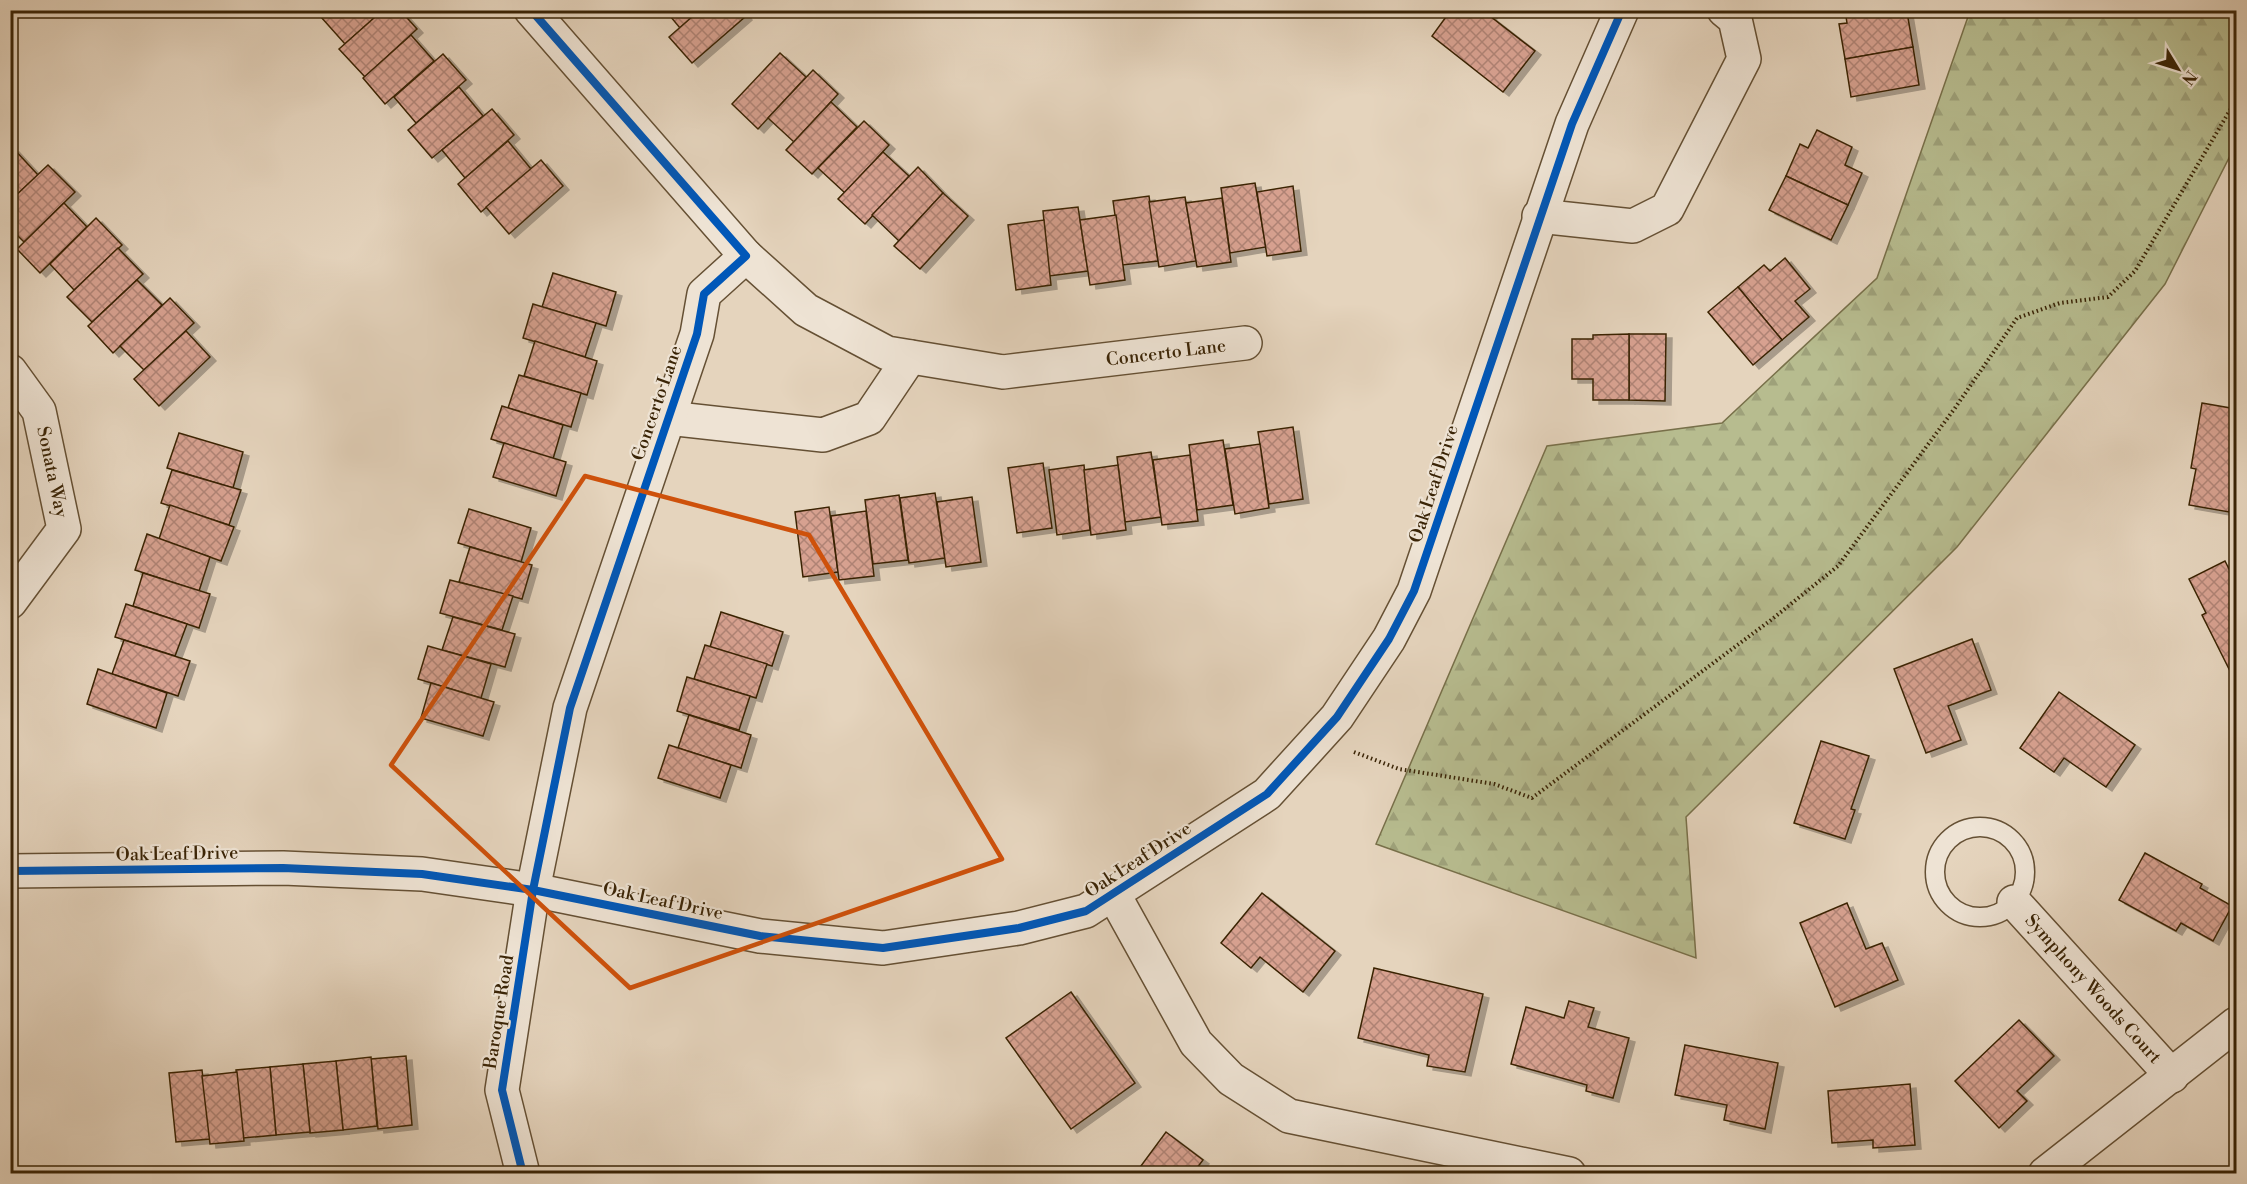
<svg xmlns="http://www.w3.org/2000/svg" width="2247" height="1184" font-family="'Libre Bodoni',serif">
	<defs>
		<pattern id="forest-firs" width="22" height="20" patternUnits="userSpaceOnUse" patternTransform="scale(1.5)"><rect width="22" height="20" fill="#b7bc8f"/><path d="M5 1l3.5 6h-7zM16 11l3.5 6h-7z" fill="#9ea17a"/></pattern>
		<pattern id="building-cross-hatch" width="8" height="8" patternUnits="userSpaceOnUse" patternTransform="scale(1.5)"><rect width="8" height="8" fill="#d7a190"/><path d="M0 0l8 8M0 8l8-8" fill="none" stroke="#af8374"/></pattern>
		<filter id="shadow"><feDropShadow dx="6" dy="4" stdDeviation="0" flood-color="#0004"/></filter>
	</defs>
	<rect width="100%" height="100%" fill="#e5d4bd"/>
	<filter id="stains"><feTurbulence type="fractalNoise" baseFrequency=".00333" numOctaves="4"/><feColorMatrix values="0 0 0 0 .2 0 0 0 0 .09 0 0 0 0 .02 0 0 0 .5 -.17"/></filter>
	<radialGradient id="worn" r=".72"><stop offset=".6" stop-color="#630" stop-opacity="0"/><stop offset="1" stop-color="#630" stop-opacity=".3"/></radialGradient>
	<polygon fill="url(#forest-firs)" stroke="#78704a" stroke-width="1.5" points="1970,11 2236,11 2236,144 2165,284 1957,547 1686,817 1696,958 1376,844 1547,446 1722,423 1877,278"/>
	<g fill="url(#building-cross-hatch)" stroke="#3a2406" stroke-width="1.5" filter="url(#shadow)">
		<polygon points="328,10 383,10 345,44 321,17"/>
		<polygon points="383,10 400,10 417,29 365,77 339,49"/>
		<polygon points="665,10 700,10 680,28"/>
		<polygon points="700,10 742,10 746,16 692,63 669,37"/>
		<polygon points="1451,10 1494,10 1490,16 1535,51 1503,92 1432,36"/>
		<polygon points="1845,10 1886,10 1886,15 1907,12 1913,47 1845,59 1839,24 1847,23"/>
		<polygon points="411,35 434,61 385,104 363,78"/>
		<polygon points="1913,47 1919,85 1851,97 1845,59"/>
		<polygon points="780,53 806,77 758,129 732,104"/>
		<polygon points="443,54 466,80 416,123 394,97"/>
		<polygon points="813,70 838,94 794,142 768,118"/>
		<polygon points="459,87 483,116 432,158 408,130"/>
		<polygon points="831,102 857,127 812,174 786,150"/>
		<polygon points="492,109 514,135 465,178 442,150"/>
		<polygon points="864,121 889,145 845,193 818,168"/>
		<polygon points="1817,130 1852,147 1845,165 1862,173 1848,205 1786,176 1800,144 1808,148"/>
		<polygon points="508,141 531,169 481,212 458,184"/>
		<polygon points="13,148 38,175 10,201 10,150"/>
		<polygon points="883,152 909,176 865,224 838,199"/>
		<polygon points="541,160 563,186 509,234 486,207"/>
		<polygon points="48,165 75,192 24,242 10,228 10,201"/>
		<polygon points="918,167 943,193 899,241 872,215"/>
		<polygon points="1786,176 1848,205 1831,240 1769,210"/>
		<polygon points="1255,183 1266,247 1230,253 1221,188"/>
		<polygon points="1293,186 1301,251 1267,256 1257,192"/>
		<polygon points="943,193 968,216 920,269 894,246"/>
		<polygon points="1149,196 1158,261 1122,265 1113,201"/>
		<polygon points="1185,197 1196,261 1159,267 1149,202"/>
		<polygon points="1222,198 1231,262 1197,267 1186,203"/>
		<polygon points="64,203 87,227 40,273 17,249"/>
		<polygon points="1078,207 1088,271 1049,276 1043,211"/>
		<polygon points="1116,215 1125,280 1090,285 1080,220"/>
		<polygon points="96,218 122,245 74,290 50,264"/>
		<polygon points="1044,220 1051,285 1016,290 1008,225"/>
		<polygon points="118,248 143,274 92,322 67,297"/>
		<polygon points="1785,258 1810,289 1795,301 1809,317 1782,340 1738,287 1764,265 1770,271"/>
		<polygon points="553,273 616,292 606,326 542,307"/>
		<polygon points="137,280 162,305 113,353 88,326"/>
		<polygon points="1738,287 1782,340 1753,365 1708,312"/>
		<polygon points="170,298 194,323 144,370 120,346"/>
		<polygon points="533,304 596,323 585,357 523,338"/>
		<polygon points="186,331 210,357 159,406 134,379"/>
		<polygon points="1629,334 1666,334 1665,401 1629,400"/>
		<polygon points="1629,334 1629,400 1593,400 1593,379 1572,379 1572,339 1593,339 1593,335"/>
		<polygon points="535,341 597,361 587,395 524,376"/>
		<polygon points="519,375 581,393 571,427 508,408"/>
		<polygon points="2202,403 2236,409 2236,475 2229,512 2189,505 2196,469 2191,468"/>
		<polygon points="502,406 563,425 553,459 491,439"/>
		<polygon points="1293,427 1303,499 1269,504 1258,432"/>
		<polygon points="179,433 243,452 233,488 167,468"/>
		<polygon points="1223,440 1233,505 1197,510 1189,445"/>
		<polygon points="504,443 566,462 556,496 493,477"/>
		<polygon points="1260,444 1269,508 1235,514 1225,449"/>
		<polygon points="1151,452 1161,517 1125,522 1117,457"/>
		<polygon points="1190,455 1198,521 1162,525 1153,460"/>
		<polygon points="1043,463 1052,528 1017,533 1008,468"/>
		<polygon points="1084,465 1090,530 1057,535 1049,470"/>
		<polygon points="1118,465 1126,530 1091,535 1084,470"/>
		<polygon points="172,470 241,490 229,525 161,503"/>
		<polygon points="935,493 945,558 909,563 900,498"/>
		<polygon points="899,495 908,560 873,564 865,500"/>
		<polygon points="972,497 981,562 946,567 937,502"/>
		<polygon points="170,505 234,527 221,561 159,539"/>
		<polygon points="829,507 838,572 803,577 795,512"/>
		<polygon points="469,509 531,528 521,562 458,543"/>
		<polygon points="866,511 874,576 839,580 831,516"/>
		<polygon points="147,534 210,557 199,591 135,570"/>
		<polygon points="470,547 532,565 522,599 459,582"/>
		<polygon points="2225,561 2236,583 2236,670 2231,673 2202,615 2206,613 2189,579"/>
		<polygon points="143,573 210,594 199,628 133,606"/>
		<polygon points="450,580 513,596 502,630 440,613"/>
		<polygon points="126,604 187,624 175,656 115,637"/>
		<polygon points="721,612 783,632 772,666 710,647"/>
		<polygon points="453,617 515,634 505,667 442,650"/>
		<polygon points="1972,639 1991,690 1948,706 1961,740 1926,753 1894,669"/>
		<polygon points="124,640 190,661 178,696 112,674"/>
		<polygon points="705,645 767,664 756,698 694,679"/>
		<polygon points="428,646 491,664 481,698 418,679"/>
		<polygon points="98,669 167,693 156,728 87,704"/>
		<polygon points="687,677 750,696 739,730 677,711"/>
		<polygon points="431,683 494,702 483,736 421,718"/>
		<polygon points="2059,692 2135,745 2106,787 2064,758 2054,772 2020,748"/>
		<polygon points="689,715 751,735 741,768 678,748"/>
		<polygon points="1821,741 1869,756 1851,809 1855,810 1845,839 1794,823"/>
		<polygon points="669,745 731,765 720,798 658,778"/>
		<polygon points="2145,853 2202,884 2200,888 2232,906 2213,941 2181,923 2176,931 2119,900"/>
		<polygon points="1262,893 1335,951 1303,992 1260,957 1251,968 1221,943"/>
		<polygon points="1847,903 1866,949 1882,943 1898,980 1835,1007 1800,923"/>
		<polygon points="1374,968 1483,994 1465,1072 1427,1066 1429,1055 1358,1038"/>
		<polygon points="1071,992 1135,1083 1071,1129 1006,1038"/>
		<polygon points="1569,1001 1594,1008 1588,1027 1629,1038 1613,1098 1586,1091 1587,1085 1511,1064 1526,1007 1564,1018"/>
		<polygon points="2019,1020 2054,1056 2017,1091 2027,1101 1999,1128 1955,1081"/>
		<polygon points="1685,1045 1778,1063 1765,1129 1724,1120 1727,1105 1675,1095"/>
		<polygon points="406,1056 412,1125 378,1129 371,1059"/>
		<polygon points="371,1057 377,1126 343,1130 336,1061"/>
		<polygon points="336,1061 343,1130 310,1133 303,1064"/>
		<polygon points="303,1064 310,1132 276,1135 270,1067"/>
		<polygon points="270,1067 276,1135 243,1138 236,1070"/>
		<polygon points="202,1070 210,1139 176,1142 169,1073"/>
		<polygon points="237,1072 244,1141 210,1144 202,1076"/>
		<polygon points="1910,1084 1915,1145 1873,1148 1873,1140 1832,1143 1828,1091"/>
		<polygon points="1166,1132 1203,1160 1194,1172 1196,1174 1135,1174"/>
	</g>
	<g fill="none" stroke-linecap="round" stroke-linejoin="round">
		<g stroke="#655034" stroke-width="21">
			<circle id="service" cx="1980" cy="872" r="45"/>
		</g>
		<g stroke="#655034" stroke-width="36">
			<g id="minor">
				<polyline points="1539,216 1633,226 1667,209 1744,59 1735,19 1724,10"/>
				<polyline points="746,256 806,310 887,353 1003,372 1245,343"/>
				<polyline points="10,371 39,411 64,529 10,602"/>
				<polyline points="668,418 823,435 869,418 910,357"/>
				<polyline points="10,871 283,868 422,874 533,890 760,936 883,948 1019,928 1086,911 1267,794 1337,717 1389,639 1414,591 1572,124 1622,10"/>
				<polyline points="1114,895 1196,1043 1231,1079 1289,1116 1569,1174"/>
				<polyline points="2014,902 2172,1076"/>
				<polyline points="523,1174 502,1090 533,890 570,708 697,334 704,294 746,256 531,10"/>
				<polyline points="2045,1174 2236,1024"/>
			</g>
		</g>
		<polyline stroke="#3a2406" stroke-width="4" stroke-dasharray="1.5 3" stroke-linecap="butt" points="1354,752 1399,769 1494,784 1532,798 1771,620 1838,566 1955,408 2017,318 2060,303 2108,297 2135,271 2233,105 2236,94"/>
		<use href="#service" stroke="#eee3d4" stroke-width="18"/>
		<use href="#minor" stroke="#eee3d4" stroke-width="33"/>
		<g stroke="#eee3d4" stroke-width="11">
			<g id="cycleway">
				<polyline points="10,871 283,868 422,874 533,890 760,936 883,948 1019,928 1086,911 1267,794 1337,717 1389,639 1414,591 1572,124 1622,10"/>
				<polyline points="523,1174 502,1090 533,890 570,708 697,334 704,294 746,256 531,10"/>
			</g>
		</g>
		<use href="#cycleway" stroke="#0057b8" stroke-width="8"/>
	</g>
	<path fill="none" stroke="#ce510b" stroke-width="4.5" stroke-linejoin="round" d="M585,476L809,535L1002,859L630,988L391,765Z"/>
	<g text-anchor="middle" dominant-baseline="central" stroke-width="4.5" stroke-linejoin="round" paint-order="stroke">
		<g font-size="18" fill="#3a2406" stroke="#eee3d4">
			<text transform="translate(1166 353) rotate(-7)">Concerto Lane</text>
			<text transform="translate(657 403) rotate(-71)">Concerto Lane</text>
			<text transform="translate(52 472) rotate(78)">Sonata Way</text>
			<text transform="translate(1434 484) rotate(-72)">Oak Leaf Drive</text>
			<text transform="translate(177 854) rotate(-1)">Oak Leaf Drive</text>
			<text transform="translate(1138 860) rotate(-33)">Oak Leaf Drive</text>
			<text transform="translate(663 901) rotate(12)">Oak Leaf Drive</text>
			<text transform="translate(2093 989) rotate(48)">Symphony Woods Court</text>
			<text transform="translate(499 1012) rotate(-81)">Baroque Road</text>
		</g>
	</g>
	<rect width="2247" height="1184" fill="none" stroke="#e5d4bd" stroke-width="36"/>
	<rect x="12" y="12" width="2223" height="1160" fill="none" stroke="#3a2406" stroke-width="3"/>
	<rect x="18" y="18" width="2211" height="1148" fill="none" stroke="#3a2406" stroke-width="1.5"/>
	<g transform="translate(2178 69) rotate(128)" stroke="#eee3d4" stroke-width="4.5" paint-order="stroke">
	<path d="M0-4.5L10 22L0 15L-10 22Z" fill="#3a2406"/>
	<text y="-9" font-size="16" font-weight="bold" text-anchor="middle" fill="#3a2406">N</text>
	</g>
	<rect width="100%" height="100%" filter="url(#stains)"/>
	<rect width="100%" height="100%" fill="url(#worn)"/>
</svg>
